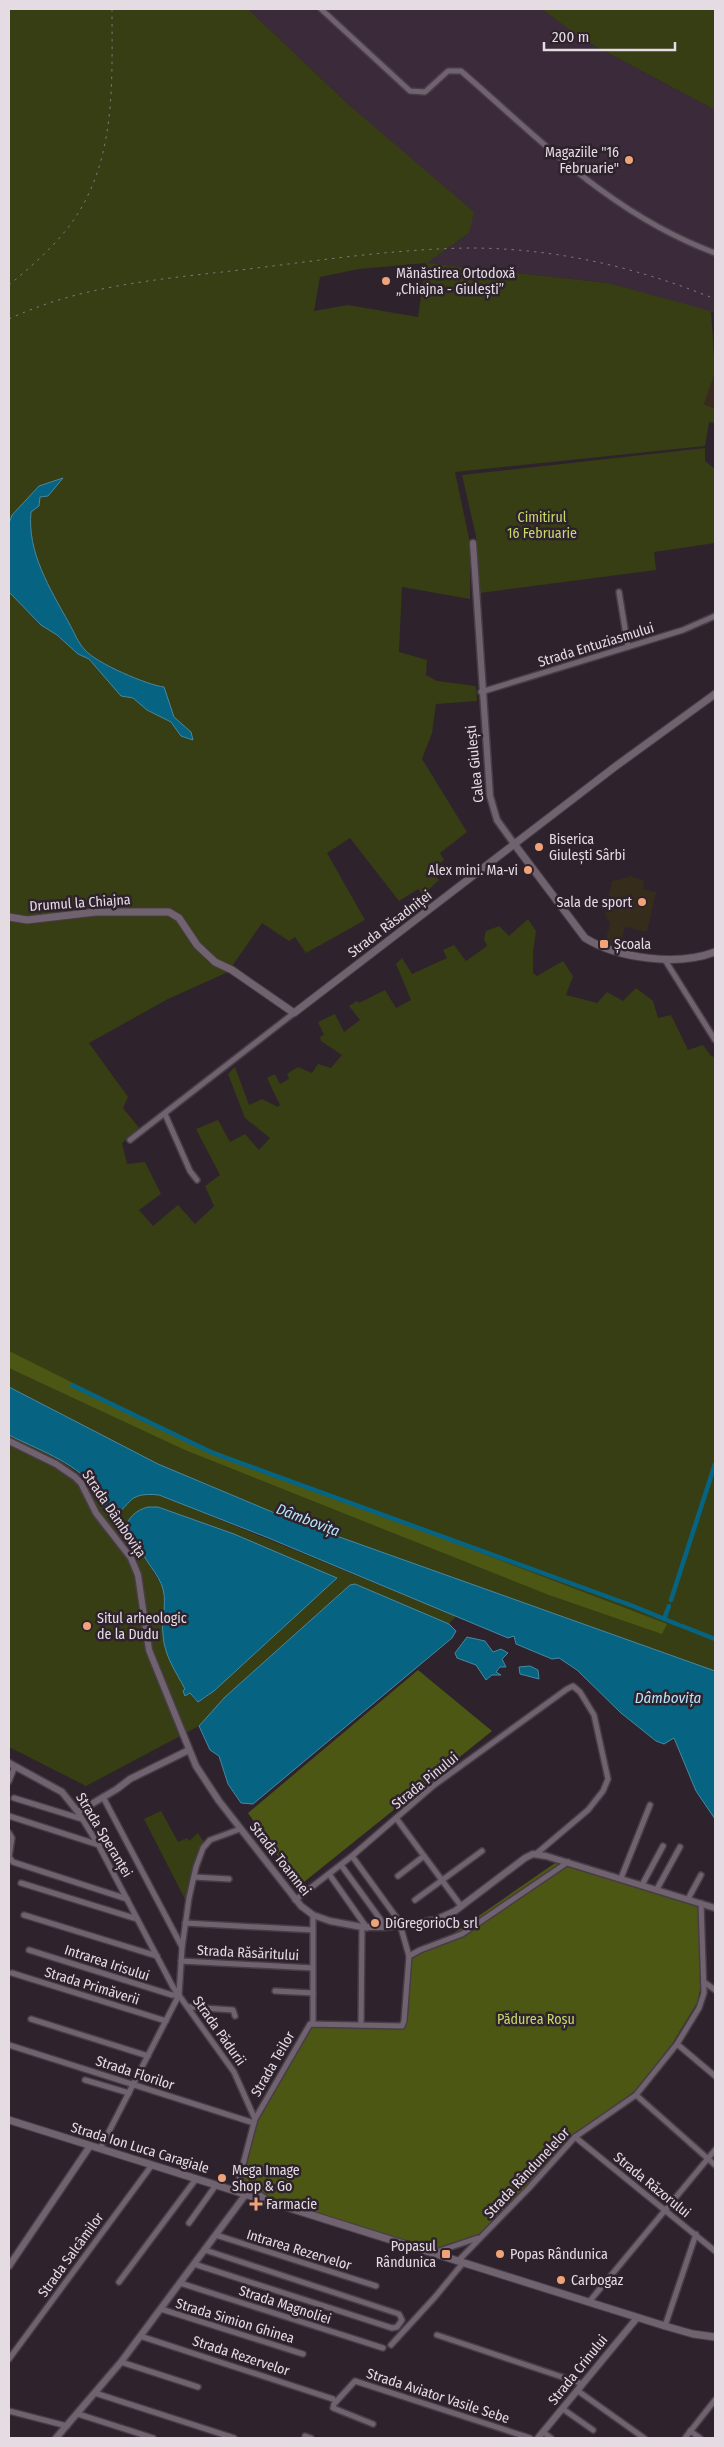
<svg xmlns="http://www.w3.org/2000/svg" width="724" height="2447" font-family="'Fira Sans Condensed',sans-serif">
	<rect width="100%" height="100%" fill="#2e222d"/>
	<polygon fill="#3b2a39" points="248,9 542,9 580,38 715,110 715,313 608,283 426,263 469,233 349,105"/>
	<polygon fill="#3a2920" points="715,373 715,409 704,404"/>
	<polygon fill="#352c1c" points="631,876 644,881 643,889 656,892 647,932 625,927 620,947 605,943 610,924 605,913 612,881"/>
	<g fill="#373e13" fill-rule="evenodd">
		<path d="M9,9H248L349,105L474,212L469,233L427,263L608,283L711,311L715,373L704,404L715,409V423L709,422L705,446L455,472L470,543V599L402,587L399,652L427,660L426,675L437,681L476,686L477,701L436,704L432,733L422,759L467,832L440,853L444,860L431,870L439,880L423,895L418,889L399,901L350,838L327,853L365,920L306,953L295,937L289,941L262,923L228,972L168,999L89,1043L128,1097L123,1108L140,1129L122,1143L127,1164L145,1162L161,1194L139,1210L153,1226L178,1205L195,1224L214,1206L205,1186L220,1175L196,1129L218,1120L230,1142L245,1134L259,1150L270,1138L245,1118L228,1074L235,1067L249,1105L262,1099L278,1107L280,1105L267,1078L275,1074L280,1084L289,1079L287,1074L298,1067L312,1073L318,1064L331,1068L342,1055L321,1041L320,1037L324,1035L318,1022L335,1014L344,1032L360,1020L349,1006L357,1001L359,1003L385,990L396,1008L411,1000L396,964L402,958L412,974L447,958L443,950L454,945L466,961L487,946L484,939L486,931L499,926L509,936L528,919L536,931L533,952V973L537,976L563,961L573,976L566,995L597,1003L607,992L623,1001L636,988L653,1001L658,1018L671,1015L688,1050L703,1045L712,1057L715,1055V1671L289,1519L158,1464L9,1387V592L41,625L57,635L78,654L89,659L121,696L133,698L147,710L171,722L181,736L191,732L174,717L164,687C147,685 96,663 85,650C78,643 74,632 69,623C50,589 27,552 31,512L39,506L40,497L62,478L39,486L9,523ZM426,263L418,317L348,305L314,311L320,277L359,269Z"/>
		<polygon points="542,9 715,9 715,110 580,38"/>
		<polygon points="705,448 705,461 715,469 715,543 654,552 656,570 480,593 476,536 462,475"/>
		<path d="M9,1435C48,1455 89,1467 105,1511L115,1515C131,1499 135,1492 159,1495L456,1616L449,1624L355,1584L350,1585L225,1697L199,1726L86,1786L9,1747ZM148,1507H158L234,1534L337,1578L214,1691L204,1699L195,1700L190,1693L185,1696V1689L172,1665L162,1634L165,1612L163,1588L142,1553L139,1545L133,1544C126,1529 131,1511 148,1507Z"/>
		<polygon points="161,1811 178,1842 187,1838 189,1841 198,1833 205,1844 187,1903 144,1819"/>
	</g>
	<g fill="#4d5714">
		<polygon points="9,1351 191,1442 667,1624 662,1634 549,1595 185,1450 9,1368"/>
		<polygon points="418,1670 492,1731 299,1886 248,1813"/>
		<polygon points="558,1861 695,1904 698,1909 701,1986 697,2003 672,2044 636,2090 563,2145 487,2230 476,2237 437,2250 426,2248 239,2190 255,2126 269,2096 311,2026 405,2028 410,1960 438,1944"/>
	</g>
	<g fill="#066482" stroke="#49889f">
		<path d="M63,478L48,496L40,497L39,506L31,512C27,552 50,589 69,623C74,632 78,643 85,650C96,663 147,685 164,687L174,717L191,732L193,740L181,736L171,722L147,710L133,698L121,696L89,659L78,654L57,635L41,625L9,592V523L12,515L39,486Z"/>
		<path d="M9,1387L158,1464L289,1519L715,1671V1819L696,1791L674,1738L664,1744L656,1741L621,1713L577,1670L559,1658L552,1659L516,1644L514,1636L508,1638L266,1537L159,1495C123,1491 133,1509 109,1517C103,1507 101,1496 93,1486C73,1461 36,1449 9,1435Z"/>
		<path d="M148,1507H158L234,1534L337,1578L214,1691L198,1702L190,1693L185,1696L183,1691L185,1689C176,1672 164,1655 163,1635C161,1620 167,1605 163,1589C159,1574 144,1561 139,1545L133,1544L125,1531C127,1518 136,1510 148,1507Z"/>
		<polygon points="355,1584 449,1624 456,1631 452,1638 253,1804 241,1803 228,1784 219,1756 210,1750 199,1726 225,1697 350,1585"/>
		<polygon points="467,1637 485,1641 493,1652 501,1649 508,1653 502,1659 506,1667 500,1667 496,1672 501,1675 492,1675 486,1680 476,1665 457,1658 455,1653"/>
		<polygon points="530,1666 538,1670 539,1679 520,1674 519,1667"/>
	</g>
	<g fill="none" stroke-linecap="round" stroke-linejoin="round">
		<g stroke="#066482" stroke-width="4.5">
			<polyline points="72,1385 213,1453 633,1606 679,1625"/>
			<polyline points="671,1600 715,1464"/>
			<polyline points="664,1619 669,1606"/>
			<polyline points="682,1626 715,1639"/>
		</g>
		<g stroke="#473d46" stroke-width="8">
			<g id="minor">
				<path d="M321,9L410,91L425,92L448,71H461C542,141 612,215 715,253"/>
				<polyline points="619,592 628,647"/>
				<polyline points="481,692 683,630 715,616"/>
				<polyline points="665,960 715,1040"/>
				<polyline points="165,1114 190,1171 197,1180"/>
				<polyline points="130,1140 294,1013"/>
				<polyline points="9,1781 15,1766"/>
				<polyline points="103,1797 182,1947"/>
				<polyline points="14,1798 82,1819"/>
				<polyline points="78,1812 99,1846 173,1987 234,2072 255,2119"/>
				<polyline points="9,1816 99,1845"/>
				<polyline points="396,1818 461,1906"/>
				<polyline points="9,1833 12,1838 9,1857 13,1862 127,1899"/>
				<polyline points="352,1856 399,1921 409,1956"/>
				<polyline points="341,1865 386,1927"/>
				<polyline points="329,1874 367,1928"/>
				<polyline points="398,1876 424,1856"/>
				<polyline points="194,1877 229,1879"/>
				<polyline points="621,1878 650,1805"/>
				<polyline points="21,1883 137,1919"/>
				<polyline points="642,1885 663,1846"/>
				<polyline points="657,1889 680,1847"/>
				<polyline points="688,1899 701,1875"/>
				<polyline points="295,1900 352,1856 433,1786 567,1689 573,1686 580,1692 594,1715 608,1779 603,1791 588,1810 536,1854"/>
				<polyline points="415,1900 482,1851"/>
				<polyline points="24,1915 157,1956"/>
				<polyline points="185,1923 313,1930"/>
				<polyline points="29,1950 172,1995 179,1995"/>
				<polyline points="181,1961 313,1968"/>
				<polyline points="12,1973 166,2021"/>
				<polyline points="704,1982 715,1990"/>
				<polyline points="275,1991 313,1993"/>
				<polyline points="189,2007 233,2010 235,2016"/>
				<polyline points="31,2019 148,2056"/>
				<polyline points="313,2023 313,1915"/>
				<polyline points="361,2025 362,1927"/>
				<polyline points="677,2044 715,2076"/>
				<polyline points="9,2045 254,2123"/>
				<polyline points="85,2080 129,2093"/>
				<polyline points="636,2095 715,2165"/>
				<polyline points="575,2137 715,2251"/>
				<polyline points="100,2149 179,1995 182,1948 189,1898 196,1867 203,1848 210,1840 240,1829"/>
				<polyline points="239,2181 265,2198"/>
				<polyline points="236,2191 255,2119 310,2024 402,2026 404,2021 409,1956 420,1950 462,1934 568,1862"/>
				<polyline points="189,2223 216,2185"/>
				<polyline points="216,2235 376,2286"/>
				<polyline points="433,2253 478,2238"/>
				<polyline points="458,2261 529,2188 575,2137 636,2095 677,2044 699,2008 704,1993 701,1903"/>
				<polyline points="194,2264 392,2328 397,2327 402,2320 399,2314 205,2250"/>
				<polyline points="119,2282 196,2179"/>
				<polyline points="180,2283 383,2348"/>
				<polyline points="589,2302 715,2150"/>
				<polyline points="161,2309 303,2354"/>
				<polyline points="665,2326 696,2234"/>
				<polyline points="437,2335 583,2384"/>
				<polyline points="140,2336 333,2399"/>
				<polyline points="391,2345 435,2297 463,2263"/>
				<polyline points="9,2359 152,2165"/>
				<polyline points="121,2362 198,2387"/>
				<polyline points="578,2391 644,2438"/>
				<polyline points="95,2393 234,2438"/>
				<polyline points="563,2409 593,2430"/>
				<polyline points="9,2411 67,2426"/>
				<polyline points="78,2414 153,2438"/>
				<polyline points="373,2424 333,2408 334,2404 355,2381 530,2438"/>
				<polyline points="690,2431 700,2438"/>
				<polyline points="543,2432 551,2438"/>
				<polyline points="305,2436 311,2438"/>
				<polyline points="685,2438 715,2400"/>
			</g>
		</g>
		<g stroke="#473d46" stroke-width="9">
			<g id="tertiary">
				<polyline points="473,543 490,796 497,820 515,845"/>
				<polyline points="9,1441 56,1464 75,1477 81,1483 96,1513 131,1558 138,1575 149,1650 196,1766 219,1801 301,1906 313,1915 330,1921 362,1927 386,1927 435,1920 455,1911 525,1858 533,1854 546,1856 715,1908"/>
				<polyline points="9,1763 62,1792 78,1812 117,1789 130,1779 189,1750"/>
				<polyline points="9,2266 90,2146"/>
				<polyline points="56,2438 121,2362 246,2194"/>
				<polyline points="538,2438 637,2318"/>
			</g>
		</g>
		<g stroke="#473d46" stroke-width="9">
			<g id="secondary">
				<path d="M515,845L585,938C619,959 678,966 715,952"/>
				<polyline points="9,917 27,920 96,912 169,912 179,918 197,945 215,962 232,970 294,1013 616,766 715,694"/>
				<polyline points="9,2120 665,2326 693,2334 715,2337"/>
			</g>
		</g>
		<use href="#minor" stroke="#716270" stroke-width="5"/>
		<use href="#tertiary" stroke="#716270" stroke-width="6"/>
		<use href="#secondary" stroke="#716270" stroke-width="7"/>
		<g stroke="#80767f" stroke-width="1" stroke-dasharray="2.5 5" stroke-linecap="butt">
			<path d="M9,285C27,270 46,254 62,235C117,171 112,89 112,9"/>
			<path d="M9,319C81,285 162,279 240,270C316,261 393,249 469,248C554,248 637,267 715,299"/>
		</g>
	</g>
	<g fill="#efa378" stroke="#2e222d" stroke-width="2">
		<circle cx="629" cy="160" r="5"/>
		<circle cx="386" cy="281" r="5"/>
		<circle cx="539" cy="847" r="5"/>
		<circle cx="528" cy="870" r="5"/>
		<circle cx="642" cy="902" r="5"/>
		<rect x="599" y="939" width="10" height="10" rx="2.5"/>
		<circle cx="87" cy="1626" r="5"/>
		<circle cx="375" cy="1923" r="5"/>
		<circle cx="222" cy="2178" r="5"/>
		<path d="M253.5 2196.5h5v5h5v5h-5v5h-5v-5h-5v-5h5z"/>
		<rect x="441" y="2249" width="10" height="10" rx="2.5"/>
		<circle cx="500" cy="2254" r="5"/>
		<circle cx="561" cy="2280" r="5"/>
	</g>
	<g text-anchor="middle" dominant-baseline="central" stroke-width="5" stroke-linejoin="round" paint-order="stroke">
		<g font-size="14" fill="#e4dbe3" stroke="#2e222d" text-anchor="start">
			<text x="619" y="152" text-anchor="end">Magaziile "16<tspan x="619" dy="16">Februarie"</tspan></text>
			<text x="396" y="273">Mănăstirea Ortodoxă<tspan x="396" dy="16">„Chiajna - Giulești”</tspan></text>
			<text x="549" y="839">Biserica<tspan x="549" dy="16">Giulești Sârbi</tspan></text>
			<text x="518" y="870" text-anchor="end">Alex mini. Ma-vi</text>
			<text x="632" y="902" text-anchor="end">Sala de sport</text>
			<text x="614" y="944">Școala</text>
			<text x="97" y="1618">Situl arheologic<tspan x="97" dy="16">de la Dudu</tspan></text>
			<text x="385" y="1923">DiGregorioCb srl</text>
			<text x="232" y="2170">Mega Image<tspan x="232" dy="16">Shop &amp; Go</tspan></text>
			<text x="266" y="2204">Farmacie</text>
			<text x="436" y="2246" text-anchor="end">Popasul<tspan x="436" dy="16">Rândunica</tspan></text>
			<text x="510" y="2254">Popas Rândunica</text>
			<text x="571" y="2280">Carbogaz</text>
		</g>
		<g font-size="14" fill="#c6da68" stroke="#2e222d">
			<text x="542" y="517">Cimitirul<tspan x="542" dy="16">16 Februarie</tspan></text>
			<text x="536" y="2019">Pădurea Roșu</text>
		</g>
		<g font-size="14" fill="#e4dbe3" stroke="#2e222d">
			<text transform="translate(596 645) rotate(-17)">Strada Entuziasmului</text>
			<text transform="translate(475 764) rotate(-96)">Calea Giulești</text>
			<text transform="translate(80 903) rotate(-4)">Drumul la Chiajna</text>
			<text transform="translate(390 924) rotate(-37)">Strada Răsadniței</text>
			<text transform="translate(114 1514) rotate(56)">Strada Dâmbovița</text>
			<text transform="translate(425 1781) rotate(-39)">Strada Pinului</text>
			<text transform="translate(104 1835) rotate(59)">Strada Speranței</text>
			<text transform="translate(280 1859) rotate(52)">Strada Toamnei</text>
			<text transform="translate(248 1953) rotate(3)">Strada Răsăritului</text>
			<text transform="translate(107 1963) rotate(18)">Intrarea Irisului</text>
			<text transform="translate(92 1986) rotate(17)">Strada Primăverii</text>
			<text transform="translate(219 2031) rotate(55)">Strada Pădurii</text>
			<text transform="translate(273 2064) rotate(-60)">Strada Teilor</text>
			<text transform="translate(135 2073) rotate(18)">Strada Florilor</text>
			<text transform="translate(140 2148) rotate(17)">Strada Ion Luca Caragiale</text>
			<text transform="translate(527 2173) rotate(-47)">Strada Rândunelelor</text>
			<text transform="translate(652 2185) rotate(39)">Strada Răzorului</text>
			<text transform="translate(299 2250) rotate(17)">Intrarea Rezervelor</text>
			<text transform="translate(71 2255) rotate(-54)">Strada Salcâmilor</text>
			<text transform="translate(285 2305) rotate(18)">Strada Magnoliei</text>
			<text transform="translate(235 2321) rotate(17)">Strada Simion Ghinea</text>
			<text transform="translate(241 2356) rotate(18)">Strada Rezervelor</text>
			<text transform="translate(578 2370) rotate(-51)">Strada Crinului</text>
			<text transform="translate(438 2396) rotate(18)">Strada Aviator Vasile Sebe</text>
		</g>
		<g font-size="15" font-style="italic" fill="#b6e5fb" stroke="#2e222d">
			<text transform="translate(308 1520) rotate(21)">Dâmbovița</text>
			<text x="668" y="1698">Dâmbovița</text>
		</g>
	</g>
	<rect width="724" height="2447" fill="none" stroke="#e4dbe3" stroke-width="20"/>
	<path d="M544 42v8h131v-8" fill="none" stroke="#e4dbe3" stroke-width="2.5"/>
	<text x="552" y="42" font-size="15" fill="#e4dbe3" stroke="#2e222d" stroke-width="4" paint-order="stroke">200 m</text>
</svg>
